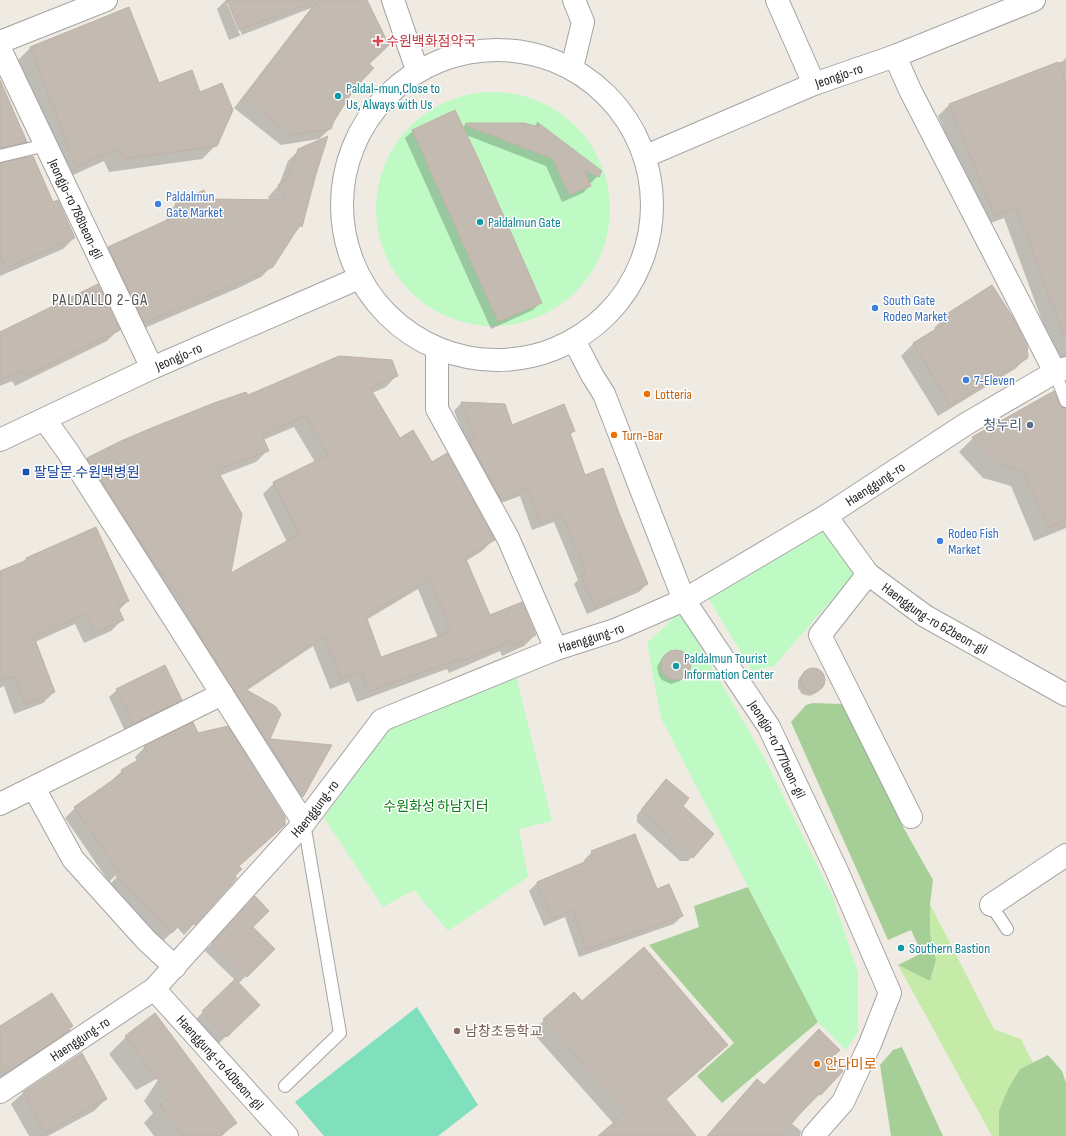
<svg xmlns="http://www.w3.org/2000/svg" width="1066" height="1136" font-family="'Sofia Sans Condensed','Noto Sans KR',sans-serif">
	<rect width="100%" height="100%" fill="#efebe3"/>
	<polygon fill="#c6eaa8" points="930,904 994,1029 1021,1039 1033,1063 1020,1069 999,1111 999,1136 992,1136 898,965 930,981 936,960 930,933"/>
	<g fill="#a6cf97">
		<polygon points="813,703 843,704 884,782 902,825 933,880 930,904 930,933 936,960 930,981 898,965 922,953 911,930 888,940 791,722 806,705"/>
		<polygon points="748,887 818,1022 722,1103 697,1076 734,1043 649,945 699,927 694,906"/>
		<polygon points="902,1047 943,1136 891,1136 880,1065 893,1050"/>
		<polygon points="1048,1055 1062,1071 1066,1083 1066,1136 999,1136 999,1111 1008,1089 1020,1069"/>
	</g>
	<g fill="#bffac5">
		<circle cx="493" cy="209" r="117"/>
		<polygon points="822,527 854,574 774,666 752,671 709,599"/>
		<polygon points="680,612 765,759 832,895 858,973 858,1032 846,1050 818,1022 661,718 647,643"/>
		<polygon points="515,672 552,821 519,829 528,877 448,931 414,890 383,907 324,818 391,724"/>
	</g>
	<polygon fill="#80dfbd" points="417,1007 478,1105 438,1136 324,1136 295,1102"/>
	<g fill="#0003" fill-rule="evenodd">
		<path d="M226,0H366L368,64L333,120L330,129L319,139L281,145L234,108L311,8L229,40L217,9ZM227,3H229L242,35H240Z"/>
		<polygon points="30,48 159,84 216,145 202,159 109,172 104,161 62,180 16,62"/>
		<polygon points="1066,58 1066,375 1060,369 1004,218 983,226 938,116 950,104 1063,61"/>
		<polygon points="0,82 26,142 14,153 0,157"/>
		<polygon points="537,123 601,172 591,183 589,182 590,185 583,193 562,202 546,166 466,135 541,302 533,310 491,329 405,138 413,131 462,128 466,124 534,127"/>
		<polygon points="299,150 315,173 301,226 294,233 272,266 261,277 236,289 133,333 98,258 109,247 168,221 165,215 176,204 207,200 270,201 268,197 279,185 288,161"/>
		<polygon points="0,167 52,204 74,238 63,249 0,276"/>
		<polygon points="946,316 1027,357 1015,369 938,416 901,356 913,344 936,330 934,328"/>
		<polygon points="119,329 107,341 15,386 12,381 0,386 0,333"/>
		<path d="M397,375L386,387L372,393L400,440L432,464L493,540L482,551L466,561L489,616L535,635L524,646L502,656L500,651L449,673L447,669L357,702L349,682L330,689L313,646L246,691L269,739L331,746L302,797L291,808L76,470L87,459L121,442L247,397ZM294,427L315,462L274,483L263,494L287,542L230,575L219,476L256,462L267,451L263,440ZM418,589L438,638L381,659L366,620Z"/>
		<polygon points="1054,392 1060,407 1066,409 1066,528 1034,541 1011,486 983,478 959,452 973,438"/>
		<polygon points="461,403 504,405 512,426 573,431 570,435 585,476 618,513 647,584 639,592 587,614 574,584 578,580 554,522 532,530 520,496 493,506 454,411"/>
		<polygon points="96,528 128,601 118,611 122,620 111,631 84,643 75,624 35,642 54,692 43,703 14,714 4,686 0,688 0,572 22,563 26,559"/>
		<polygon points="674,650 679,650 687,655 690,664 690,669 680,681 671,684 662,680 659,676 657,667 662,658 666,654"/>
		<polygon points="810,669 818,670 820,672 824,678 823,686 816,693 810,696 802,694 798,688 798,681 800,677"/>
		<polygon points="117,690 181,700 173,707 125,731 109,697"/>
		<polygon points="198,734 284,825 238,867 233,876 236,878 184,935 177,927 162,942 107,887 121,873 119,872 109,882 65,818 75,808 112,782 111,781 122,771 137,762 135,757 145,747"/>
		<polygon points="659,788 681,806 696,853 688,861 680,861 637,822 637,815"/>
		<polygon points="592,852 656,890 682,916 674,924 579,957 565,917 544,926 529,891 537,883 585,863 584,860"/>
		<polygon points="247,905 252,927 273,949 238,984 259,1005 218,1044 195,1020 235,980 205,951"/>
		<polygon points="582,1003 726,1045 665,1100 695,1136 600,1136 614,1124 532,1032 544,1020"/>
		<polygon points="154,1015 235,1123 222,1136 154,1136 144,1123 153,1113 144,1101 160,1077 136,1090 109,1054 126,1037"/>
		<polygon points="0,1028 68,1030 57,1042 0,1080"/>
		<polygon points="81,1054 106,1099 94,1111 48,1136 29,1136 11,1104 23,1093"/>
		<polygon points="830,1059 842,1072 791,1123 801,1131 800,1136 707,1136 757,1081 764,1087"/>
	</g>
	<g fill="#c3bab2" stroke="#c0b2a5" fill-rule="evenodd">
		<polygon points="227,0 313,0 314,2 239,30"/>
		<polygon points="319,0 367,0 389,45 369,64 374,68 354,89 334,121 331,129 291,135 244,98"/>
		<polygon points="129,7 159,83 192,70 200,92 222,83 233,110 217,146 123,159 118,148 76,167 30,47"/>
		<polygon points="1058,62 1066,84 1066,335 1064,336 1016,207 994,215 949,104"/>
		<polygon points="0,80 27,142 0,148"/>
		<polygon points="455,110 478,158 542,303 498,322 412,130"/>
		<polygon points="537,122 602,171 599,177 585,171 591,186 569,195 553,159 465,125 466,123 524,123 539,127"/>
		<polygon points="328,136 316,174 302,227 300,225 273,267 248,279 144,323 108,247 180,214 175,203 204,190 208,199 287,200 278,185 288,178 298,149"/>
		<polygon points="33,156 53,202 58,200 75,238 6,268 0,254 0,163"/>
		<polygon points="98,284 120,330 26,376 23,370 0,380 0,332"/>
		<polygon points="992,285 1012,316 1027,345 1028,358 950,405 913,343 949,321 945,315"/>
		<path d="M339,356L392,360L398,376L370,388L400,438L413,430L432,462L447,453L495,540L465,557L490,615L522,602L536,635L513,645L511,641L460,662L459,659L368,692L361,671L341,679L324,636L245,689L275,706L281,714L270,739L332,745L303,797L207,648L181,603L183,602L155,564L87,458L121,441L154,427L214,403L246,392L248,395ZM305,416L328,455L273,482L299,534L231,573L242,514L217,470L269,451L262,435ZM429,579L450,627L446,629L448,633L381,657L366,616Z"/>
		<polygon points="1054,391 1059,404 1062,407 1066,408 1066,520 1048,528 1024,472 997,464 972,437"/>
		<polygon points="461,402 505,404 512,425 564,404 575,431 570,433 585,475 603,468 619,513 648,584 595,607 581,575 586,573 562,515 540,523 528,489 501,499 469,441 475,437"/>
		<polygon points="96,527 129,601 117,606 124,620 95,633 86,614 34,637 55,692 25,704 15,676 0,681 0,571 27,560 26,558"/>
		<circle cx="676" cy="665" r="15"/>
		<polygon points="165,665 182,700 133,724 116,689"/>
		<circle cx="813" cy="680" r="12"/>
		<polygon points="193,722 198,733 228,726 285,817 285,825 239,866 242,869 235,876 237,878 195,925 187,918 172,933 116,876 119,873 74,807 123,773 121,770 148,754 144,746"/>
		<polygon points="666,779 689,798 683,806 714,834 693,858 641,810"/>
		<polygon points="635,834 657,889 669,884 683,916 586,950 573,910 552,919 537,882 594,858 591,851"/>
		<polygon points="255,896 269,911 253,927 275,949 247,977 212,943"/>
		<polygon points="644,947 728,1045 666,1099 696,1136 598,1136 626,1112 543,1019 574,992 582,1001"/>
		<polygon points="235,979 260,1005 227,1037 202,1011"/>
		<polygon points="52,993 73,1026 69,1029 70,1030 11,1070 9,1067 0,1073 0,1026"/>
		<polygon points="155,1013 237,1123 219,1136 183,1136 160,1105 171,1097 125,1036"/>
		<polygon points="819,1029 840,1050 831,1059 843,1071 821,1095 818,1093 781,1136 707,1136 757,1079 764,1085"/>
		<polygon points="82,1053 107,1099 45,1133 23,1092"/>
	</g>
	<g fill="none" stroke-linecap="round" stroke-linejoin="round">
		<g stroke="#a4a4a4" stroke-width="14">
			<g id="service">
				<polyline points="0,156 46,145"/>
				<polyline points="1055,372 1066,401"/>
				<polyline points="991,905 1007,929"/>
				<polyline points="285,1086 340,1033 304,823"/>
			</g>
		</g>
		<g stroke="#a4a4a4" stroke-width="24">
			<g id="minor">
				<polyline points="777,0 814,84"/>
				<polyline points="0,42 106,0"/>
				<path id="s1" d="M0,49L152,368"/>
				<polyline points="895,56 910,90 1055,372"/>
				<polyline points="572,68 583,22 574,0"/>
				<path id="s2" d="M575,342L592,375L604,394L684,600L769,727L837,871L890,993L870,1044L843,1102L813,1136"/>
				<polyline points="437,350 437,409 508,538 556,649"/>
				<polyline points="45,420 68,452 304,823"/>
				<path id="s3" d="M826,516L868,574L925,616L1066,695"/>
				<polyline points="868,574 820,635 911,817"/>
				<polyline points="34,788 73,859 146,940 175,967"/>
				<polyline points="0,804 222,694"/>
				<polyline points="991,905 1066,855"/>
				<path id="s4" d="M154,989L287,1136"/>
				<path id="s5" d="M0,1092L154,989L304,823L382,720L556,649L615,630L684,600L826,516L966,424L1055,372L1066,368"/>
			</g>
		</g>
		<g stroke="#a4a4a4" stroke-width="24">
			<g id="tertiary">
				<polyline points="393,0 417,70"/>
				<circle cx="497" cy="205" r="155"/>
				<path id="s6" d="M646,156L814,84L895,56L1034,0"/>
				<path id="s7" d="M0,440L152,368L359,278"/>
			</g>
		</g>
		<use href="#service" stroke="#fff" stroke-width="12"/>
		<use href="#minor" stroke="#fff" stroke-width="22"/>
		<use href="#tertiary" stroke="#fff" stroke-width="22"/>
	</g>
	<path fill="#e0444e" stroke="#fff" stroke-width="1.5" d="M376 35h4v4h4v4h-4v4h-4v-4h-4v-4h4z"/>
	<g fill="#0f9aa8" stroke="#fff" stroke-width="1.5">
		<circle cx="338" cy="96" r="4"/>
		<circle cx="480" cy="222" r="4"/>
		<circle cx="676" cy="666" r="4"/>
		<circle cx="901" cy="948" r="4"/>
	</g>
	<g fill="#3f7fe0" stroke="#fff" stroke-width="1.5">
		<circle cx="158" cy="204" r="4"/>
		<circle cx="875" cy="308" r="4"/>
		<circle cx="966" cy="380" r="4"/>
		<circle cx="940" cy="541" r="4"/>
	</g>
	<g fill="#e8710a" stroke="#fff" stroke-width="1.5">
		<circle cx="647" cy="394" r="4"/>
		<circle cx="614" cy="435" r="4"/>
		<circle cx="817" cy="1064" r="4"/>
	</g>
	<circle fill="#5c6f8a" stroke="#fff" stroke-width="1.5" cx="1030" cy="425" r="4"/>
	<rect fill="#1a4fb4" stroke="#fff" stroke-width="1.5" x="22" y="468" width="8" height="8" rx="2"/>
	<circle fill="#8d6e63" stroke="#fff" stroke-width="1.5" cx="457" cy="1031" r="4"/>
	<g text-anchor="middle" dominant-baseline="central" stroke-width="3" stroke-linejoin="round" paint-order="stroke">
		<g font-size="14" fill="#be3a42" stroke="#fff" text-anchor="start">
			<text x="386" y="41">수원백화점약국</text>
		</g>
		<g font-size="14" fill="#1d1d1d" stroke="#fff">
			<text stroke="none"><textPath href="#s6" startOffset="209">Jeongjo-ro</textPath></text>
			<text stroke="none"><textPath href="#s1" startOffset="177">Jeongjo-ro 788beon-gil</textPath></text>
			<text stroke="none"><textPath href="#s7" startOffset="197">Jeongjo-ro</textPath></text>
			<text stroke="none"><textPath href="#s5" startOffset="1087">Haenggung-ro</textPath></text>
			<text stroke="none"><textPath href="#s3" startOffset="152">Haenggung-ro 62beon-gil</textPath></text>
			<text stroke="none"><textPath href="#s5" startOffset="763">Haenggung-ro</textPath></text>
			<text stroke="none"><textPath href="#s2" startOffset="457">Jeongjo-ro 777beon-gil</textPath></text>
			<text stroke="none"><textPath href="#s5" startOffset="427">Haenggung-ro</textPath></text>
			<text stroke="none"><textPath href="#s5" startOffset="96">Haenggung-ro</textPath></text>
			<text stroke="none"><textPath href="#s4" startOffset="99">Haenggung-ro 40beon-gil</textPath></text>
		</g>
		<g font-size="14" fill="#0d838f" stroke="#fff" text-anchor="start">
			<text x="346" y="88">Paldal-mun,Close to<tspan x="346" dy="16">Us, Always with Us</tspan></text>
			<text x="488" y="222">Paldalmun Gate</text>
			<text x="684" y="658">Paldalmun Tourist<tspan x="684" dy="16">Information Center</tspan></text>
			<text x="909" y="948">Southern Bastion</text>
		</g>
		<g font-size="14" fill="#366cbe" stroke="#fff" text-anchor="start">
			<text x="166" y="196">Paldalmun<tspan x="166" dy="16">Gate Market</tspan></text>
			<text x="883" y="300">South Gate<tspan x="883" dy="16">Rodeo Market</tspan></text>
			<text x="974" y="380">7-Eleven</text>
			<text x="948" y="533">Rodeo Fish<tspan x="948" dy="16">Market</tspan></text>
		</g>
		<g font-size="14" fill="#c56008" stroke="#fff" text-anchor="start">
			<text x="655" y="394">Lotteria</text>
			<text x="622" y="435">Turn-Bar</text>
			<text x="825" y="1064">안다미로</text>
		</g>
		<g font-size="14" fill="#4e5e75" stroke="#fff" text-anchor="end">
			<text x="1022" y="425">청누리</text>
		</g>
		<g font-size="14" fill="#164399" stroke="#fff" text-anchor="start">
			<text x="34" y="472">팔달문.수원백병원</text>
		</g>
		<g font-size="14" fill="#0a7d17" stroke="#fff">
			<text x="436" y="806">수원화성 하남지터</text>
		</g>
		<g font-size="14" fill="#785e54" stroke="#fff" text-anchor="start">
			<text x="465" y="1031">남창초등학교</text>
		</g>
		<g font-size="16" letter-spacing="1" fill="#505050" stroke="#fff">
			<text x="100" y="300">PALDALLO 2-GA</text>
		</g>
	</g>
</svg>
